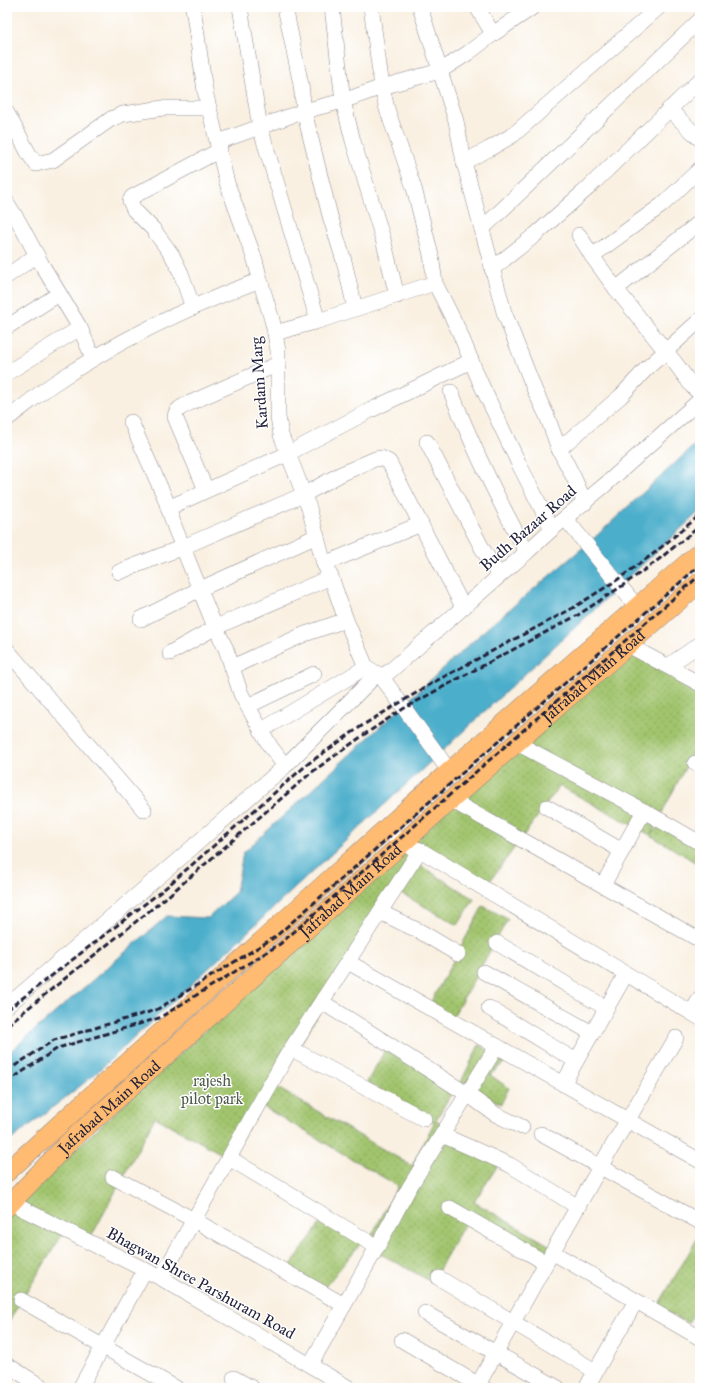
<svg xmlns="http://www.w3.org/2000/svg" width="707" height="1395" font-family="'IM FELL Great Primer',serif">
	<defs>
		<pattern id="park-dots" width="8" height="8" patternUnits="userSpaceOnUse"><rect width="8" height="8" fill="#a1c46d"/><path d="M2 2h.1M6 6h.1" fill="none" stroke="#8aa85f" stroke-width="1.8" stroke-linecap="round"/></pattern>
	</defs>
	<rect width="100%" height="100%" fill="#fff"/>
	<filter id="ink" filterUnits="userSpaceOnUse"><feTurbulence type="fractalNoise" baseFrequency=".025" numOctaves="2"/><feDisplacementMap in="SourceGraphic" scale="8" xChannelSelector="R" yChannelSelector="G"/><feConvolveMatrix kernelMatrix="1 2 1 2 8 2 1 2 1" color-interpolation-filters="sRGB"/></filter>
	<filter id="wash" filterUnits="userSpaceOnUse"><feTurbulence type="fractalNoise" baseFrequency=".012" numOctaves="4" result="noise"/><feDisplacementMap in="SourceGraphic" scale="16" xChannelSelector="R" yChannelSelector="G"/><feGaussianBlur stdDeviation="0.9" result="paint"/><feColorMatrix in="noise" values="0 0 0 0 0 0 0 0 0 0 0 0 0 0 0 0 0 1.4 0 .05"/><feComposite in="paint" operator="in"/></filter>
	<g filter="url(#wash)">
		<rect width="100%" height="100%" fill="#f9f0e1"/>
		<g fill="url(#park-dots)" stroke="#627354">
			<polygon points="628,645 700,684 700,739 651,834 663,822 700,843 700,865 650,835 560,786 484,889 419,852 413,861 474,899 458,925 395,890 274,1086 412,1166 434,1123 367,1082 387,1047 455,1087 436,1120 502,1159 474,1202 554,1248 541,1263 465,1223 432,1282 366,1246 398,1186 262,1106 229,1158 155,1117 89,1241 65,1230 7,1324 7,1211"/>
			<polygon points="483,906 508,919 451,1020 428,1007"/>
			<polygon points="479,1045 507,1060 490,1075 509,1088 501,1104 461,1082"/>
			<polygon points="326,1215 365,1238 324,1288 289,1268"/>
			<polygon points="700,1234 700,1304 688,1323 657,1307"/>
		</g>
		<polygon fill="#4baecb" stroke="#366883" points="700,440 700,511 93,1076 7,1143 7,1054 167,916 208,918 236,892 243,853 486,629 592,540"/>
	</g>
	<g filter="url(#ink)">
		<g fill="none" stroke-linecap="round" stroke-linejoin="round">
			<g stroke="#8e898e" stroke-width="16">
				<g id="minor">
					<polyline points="193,7 205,91 227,183 255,260 260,280 272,320 275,333 278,351 278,417 281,435 309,508 324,564 331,577 346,620 366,667 381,676 389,672 527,552 552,529 606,484 700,400"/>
					<polyline points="240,7 260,127 318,321"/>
					<polyline points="332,7 343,101 353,141 383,239 397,296"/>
					<polyline points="371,7 382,87 387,109 414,188 431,255 435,283 459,331 480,382 519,464 552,529"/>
					<polyline points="420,7 456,121 464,162 504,312 535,391 547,416 559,449 574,478 585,503"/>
					<polyline points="477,7 493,34"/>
					<polyline points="669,109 700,139"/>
					<polyline points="7,113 29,154 36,164 53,160 111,119 123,114 163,108 208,108"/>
					<polyline points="218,142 304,111 301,85 285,7"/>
					<polyline points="464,162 489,149 513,135 659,7"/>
					<polyline points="7,203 20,224 42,265 80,328 93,358"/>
					<polyline points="482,229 700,20"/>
					<polyline points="579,235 592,256 616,289 676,364 692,386 700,394"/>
					<polyline points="592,256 662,205 700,169"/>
					<polyline points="492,269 535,235 588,188 700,80"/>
					<polyline points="7,276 37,255"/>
					<polyline points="616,289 700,222"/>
					<polyline points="193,308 181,273 172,255 153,229 134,210 130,201 132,197 220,150"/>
					<polyline points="355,308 344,261 330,216 304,111 343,101 382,87 440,71 468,53 493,34 533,7"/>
					<polyline points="7,327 59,294"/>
					<polyline points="275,333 318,321 435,283"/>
					<polyline points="7,373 80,328"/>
					<path d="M451,392C473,447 498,501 527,552"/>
					<path d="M7,419C22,408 37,395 53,384C117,341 187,307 260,280"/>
					<polyline points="131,422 165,498 175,528 213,622 226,649 241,694 270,746 285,766"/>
					<polyline points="427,442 482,548 499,576"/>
					<polyline points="559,449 621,396 646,369 700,320"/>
					<path d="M206,490L175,417C176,408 184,406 192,402L278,364"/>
					<polyline points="168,508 287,454 369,411 471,361"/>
					<polyline points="565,518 637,607"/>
					<polyline points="324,564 421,524"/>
					<polyline points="119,572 183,547 303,495 341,474 375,459 381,458 389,462 463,607"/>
					<polyline points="141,619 200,589 317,536"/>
					<polyline points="628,645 700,684"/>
					<polyline points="7,650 144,810"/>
					<polyline points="170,653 216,627 331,577"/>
					<polyline points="668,666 700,644"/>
					<polyline points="232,667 305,634 346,620"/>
					<polyline points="381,676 450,772"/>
					<polyline points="248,706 314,674"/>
					<polyline points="262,730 366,667"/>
					<polyline points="517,743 644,811 700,843"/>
					<polyline points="695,763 700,766"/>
					<polyline points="451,800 700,940"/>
					<polyline points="547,807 622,851"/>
					<polyline points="386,829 402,844 420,850 700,1018"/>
					<polyline points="603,885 644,811"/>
					<polyline points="380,912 421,932 458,954"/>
					<polyline points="497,943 606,1008"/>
					<polyline points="348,962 700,1161"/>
					<polyline points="484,972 592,1033"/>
					<polyline points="322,1002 467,1094 495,1114 522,1127"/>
					<polyline points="7,1006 178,860 285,766 377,674"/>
					<polyline points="489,1008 576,1061"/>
					<polyline points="692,1012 700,998"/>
					<polyline points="292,1049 424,1119"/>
					<polyline points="563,1084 626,974"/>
					<polyline points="541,1134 700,1222"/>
					<polyline points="442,1135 510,1165 578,1207"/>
					<polyline points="229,1158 377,1247"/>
					<polyline points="113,1177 194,1220 344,1305"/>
					<polyline points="7,1199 11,1203 161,1278 349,1388"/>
					<polyline points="450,1208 546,1263"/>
					<polyline points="552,1252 700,1338"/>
					<polyline points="161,1278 287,1055 420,850"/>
					<polyline points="439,1278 595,1371"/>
					<polyline points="21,1300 176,1388"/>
					<polyline points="425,1313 558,1388"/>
					<polyline points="402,1340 484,1388"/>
					<polyline points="7,1365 44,1388"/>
					<polyline points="310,1365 376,1249 409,1188 497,1046"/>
					<polyline points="234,1378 252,1388"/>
					<polyline points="80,1388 145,1270"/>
					<polyline points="476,1388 600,1167 676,1038"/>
					<polyline points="586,1388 636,1301"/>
				</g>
			</g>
			<g stroke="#8e898e" stroke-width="20">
				<g id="major">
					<polyline points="7,1172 434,785 700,552"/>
					<path id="s1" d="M7,1207L68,1143L444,806L700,582"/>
				</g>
			</g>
			<use href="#minor" stroke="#fff" stroke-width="15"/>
			<use href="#major" stroke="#febb71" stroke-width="19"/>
			<g stroke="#22223b" stroke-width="3" stroke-dasharray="6 3" stroke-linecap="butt">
				<polyline points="7,1010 163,890 288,781 309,763 363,725 436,681 573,608 617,580 653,554 700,515"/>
				<polyline points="7,1025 168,896 312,772 365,734 403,709 439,689 578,615 622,586 658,560 700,526"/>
				<polyline points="7,1071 54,1040 156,1010 275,937 700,565"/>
				<polyline points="7,1082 58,1048 159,1018 280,944 700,575"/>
			</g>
		</g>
	</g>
	<g text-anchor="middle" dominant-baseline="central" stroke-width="3" stroke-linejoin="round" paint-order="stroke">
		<g font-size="16" fill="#22223b" stroke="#fff">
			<text transform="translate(259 383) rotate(-94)">Kardam Marg</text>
			<text transform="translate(528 528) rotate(-41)">Budh Bazaar Road</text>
			<text stroke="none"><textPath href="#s1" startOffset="791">Jafrabad Main Road</textPath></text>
			<text stroke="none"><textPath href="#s1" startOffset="467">Jafrabad Main Road</textPath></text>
			<text stroke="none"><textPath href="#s1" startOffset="143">Jafrabad Main Road</textPath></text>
			<text transform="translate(201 1283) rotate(29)">Bhagwan Shree Parshuram Road</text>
		</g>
		<g font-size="16" fill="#4e5b4c" stroke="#fff">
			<text x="212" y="1080">rajesh<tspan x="212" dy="18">pilot park</tspan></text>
		</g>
	</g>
	<rect width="707" height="1395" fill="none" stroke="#fff" stroke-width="24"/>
</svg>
